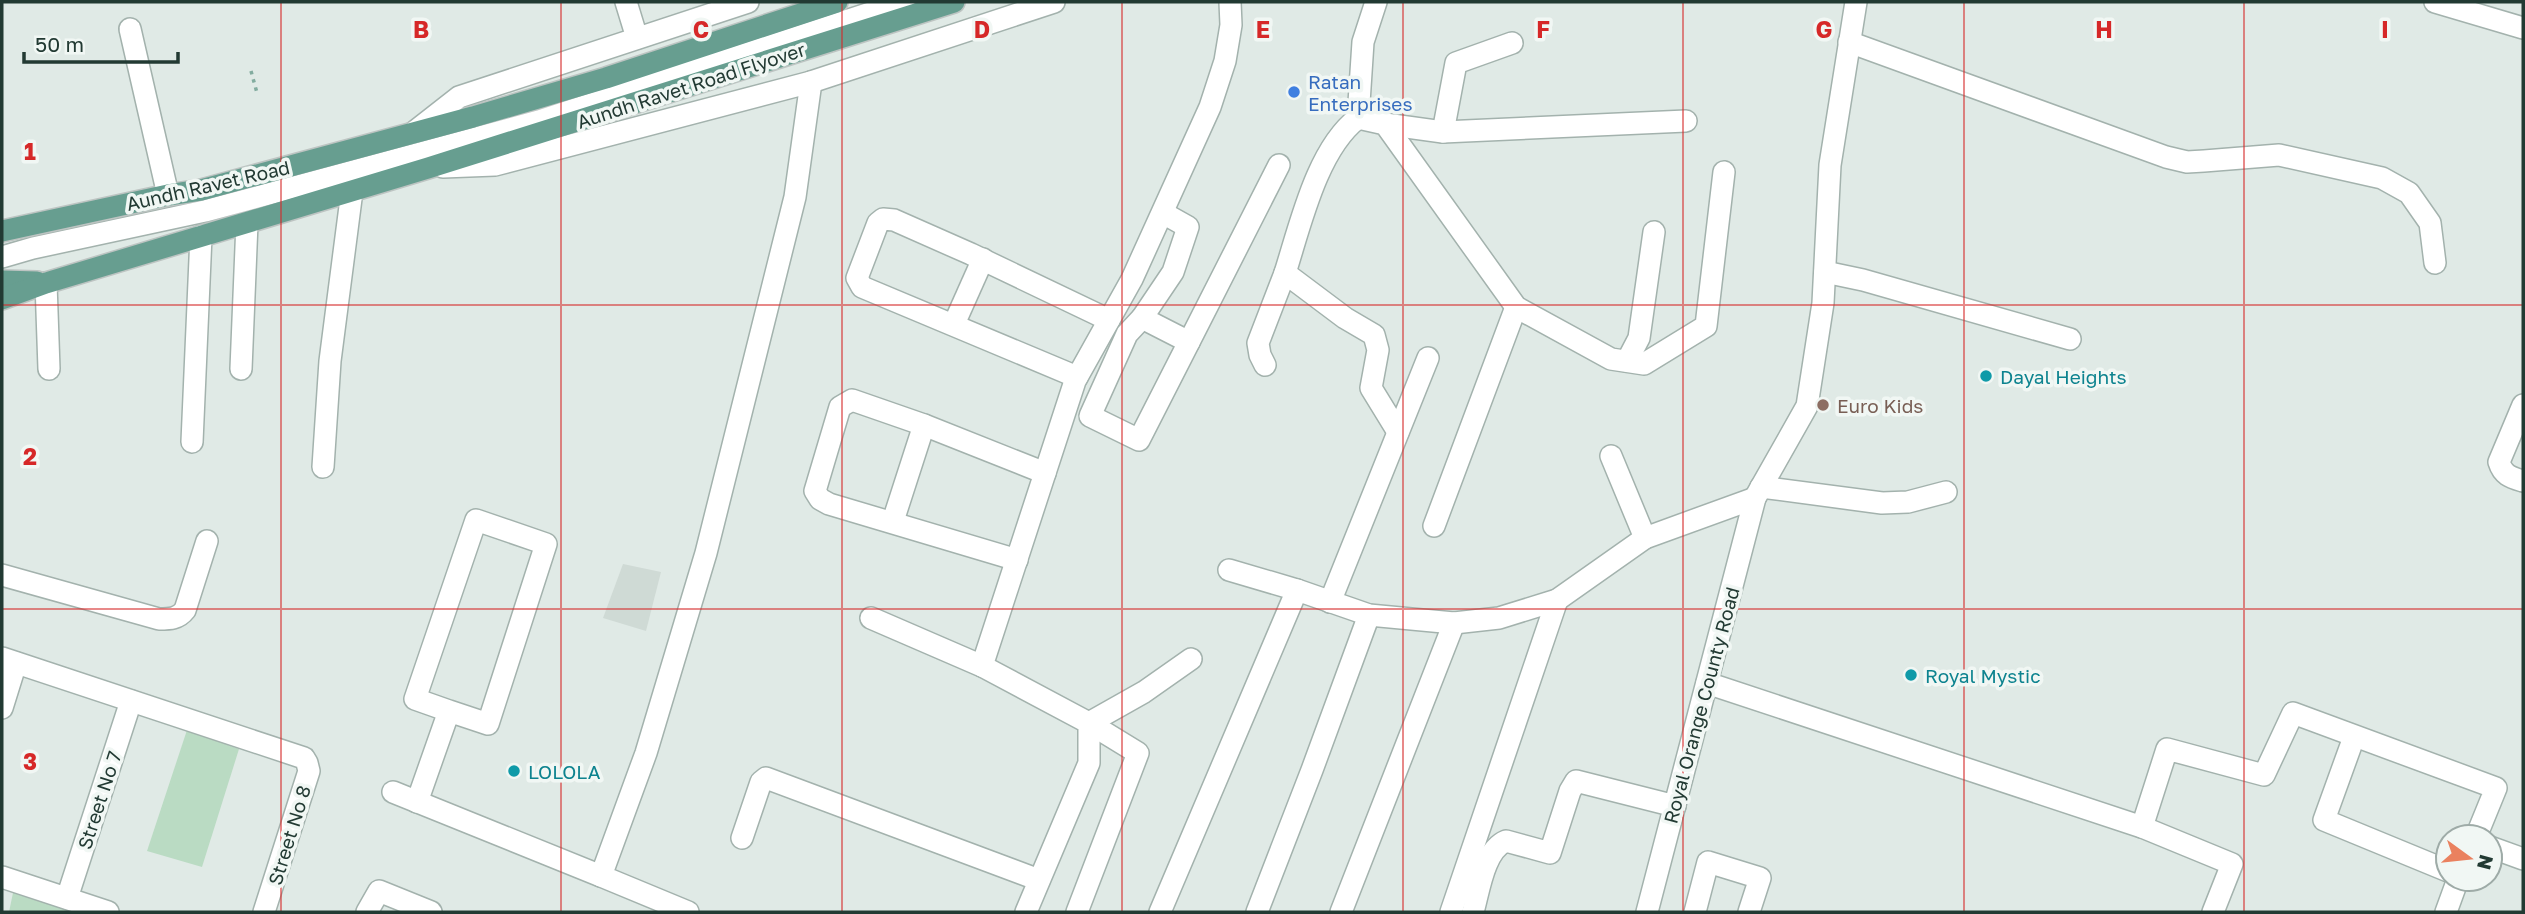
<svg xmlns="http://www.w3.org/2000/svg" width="2525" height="914" font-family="'Golos Text',sans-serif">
	<rect width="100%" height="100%" fill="#e0eae6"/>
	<polygon fill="#cfdad5" points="623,564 661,572 646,631 603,618"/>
	<g fill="#badbc3">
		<polygon points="187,730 239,749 202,867 147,851"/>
		<polygon points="14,888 88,912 9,912"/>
	</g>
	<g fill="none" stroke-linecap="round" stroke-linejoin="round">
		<g stroke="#a3b2ad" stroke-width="24">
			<g id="minor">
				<polyline points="626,2 637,38"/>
				<polyline points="1376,2 1363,42 1358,118 1385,124 1516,307 1611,359 1644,364 1706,326 1724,172"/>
				<polyline points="2435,2 2523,28"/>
				<polyline points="130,29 168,195"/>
				<polyline points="1849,42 2166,157 2187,162 2204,161 2279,155 2382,178 2409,193 2430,223 2435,263"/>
				<path d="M1358,118C1317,149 1300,226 1285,273L1345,318L1374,335L1378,350L1371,388L1398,432"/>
				<polyline points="1385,124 1443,132 1686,121"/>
				<polyline points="1443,132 1456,63 1512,43"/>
				<polyline points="413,133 459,97 748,2"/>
				<polyline points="443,167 495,165 811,82 1054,2"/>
				<polyline points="1163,213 1188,227 1173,272 1142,318 1189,342 1279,165"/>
				<polyline points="2,257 33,248 205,211 539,121 904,2"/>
				<polyline points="1825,272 1863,280 2070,339"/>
				<polyline points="46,283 49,369"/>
				<polyline points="1142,318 1127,334 1090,416 1139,440 1189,342"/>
				<polyline points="954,324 983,259"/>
				<polyline points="1627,361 1639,338 1654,232"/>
				<polyline points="1265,365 1260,355 1258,343 1285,273"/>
				<polyline points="241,369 247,223"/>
				<polyline points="1077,377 862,287 857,278 878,223 883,219 894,220 971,254 1109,320"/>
				<path d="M2523,405L2499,462C2503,475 2510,477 2523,481"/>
				<polyline points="192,442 201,236"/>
				<polyline points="1611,456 1645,538"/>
				<polyline points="323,467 330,361 352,191"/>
				<polyline points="1761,487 1882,503 1908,502 1946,492"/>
				<polyline points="893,521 924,425"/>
				<polyline points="1434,526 1516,307"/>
				<polyline points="1017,560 829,504 820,499 815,491 840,407 852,400 924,425 1045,473"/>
				<polyline points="1229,570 1297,590 1369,615 1454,623 1499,618 1557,600 1645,538 1755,498"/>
				<path d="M2,575L159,619C170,619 178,619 185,610L207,541"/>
				<polyline points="1330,602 1428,358"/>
				<polyline points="871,618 982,666"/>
				<polyline points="2,658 304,758 307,763 309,771 264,912"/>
				<polyline points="1707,683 2142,827 2232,864 2213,912"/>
				<polyline points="2,708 16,663"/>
				<polyline points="1089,723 1144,692 1191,659"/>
				<polyline points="2354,737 2324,820 2448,871"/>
				<polyline points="393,792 601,876"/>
				<polyline points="417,802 449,711 488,724 546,544 476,520 415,699 449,711"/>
				<polyline points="2142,827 2167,749 2264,775 2293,713 2496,788 2476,837"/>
				<polyline points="742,838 761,782 766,778 1039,880"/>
				<polyline points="2490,847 2523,859"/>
				<polyline points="2,877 108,912"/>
				<polyline points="67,898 131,701"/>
				<polyline points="367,912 379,891 431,912"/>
				<polyline points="688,912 601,876 646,753 706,553 795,197 811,82"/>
				<polyline points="1026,912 1089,763 1089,723 982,666 1075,381 1132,279 1210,107 1225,61 1231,25 1230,2"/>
				<polyline points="1077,912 1138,753 1089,723"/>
				<polyline points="1160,912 1297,590"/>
				<polyline points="1257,912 1312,770 1369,615"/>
				<polyline points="1341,912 1454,623"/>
				<polyline points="1451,912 1557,600"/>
				<path d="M1473,912C1479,891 1484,850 1506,841L1550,853L1570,791L1576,781L1675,806"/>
				<polyline points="1647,912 1755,498 1807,406 1823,303 1830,165 1856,2"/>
				<polyline points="1695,912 1708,862 1760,878 1749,912"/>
				<polyline points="2446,912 2458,879"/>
			</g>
		</g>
		<g stroke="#bdc4c2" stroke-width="24">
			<g id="major">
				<polyline points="2,231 168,195 201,190 473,117 606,78 837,2"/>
				<polyline points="2,281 37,282"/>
				<polyline points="2,299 46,283 428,168 954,2"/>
			</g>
		</g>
		<polyline stroke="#82ac9f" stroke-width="3.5" stroke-dasharray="3.5 5" stroke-linecap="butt" points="251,71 257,93"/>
		<use href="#minor" stroke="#fff" stroke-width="21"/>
		<use href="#major" stroke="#679e90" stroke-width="21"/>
	</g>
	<path fill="none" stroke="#d62828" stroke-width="2" stroke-opacity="0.55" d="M281,2V912M561,2V912M842,2V912M1122,2V912M1403,2V912M1683,2V912M1964,2V912M2244,2V912M2,305H2523M2,609H2523"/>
	<circle fill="#3f7fe0" stroke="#f1f7f4" stroke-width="2.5" cx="1294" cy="92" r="7"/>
	<g fill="#0f9aa8" stroke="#f1f7f4" stroke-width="2.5">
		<circle cx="1986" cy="376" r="7"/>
		<circle cx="1911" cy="675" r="7"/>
		<circle cx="514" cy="771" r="7"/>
	</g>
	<circle fill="#8d6e63" stroke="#f1f7f4" stroke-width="2.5" cx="1823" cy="405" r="7"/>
	<g text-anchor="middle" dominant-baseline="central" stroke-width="7" stroke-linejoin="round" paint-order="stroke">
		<g font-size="19" fill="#366cbe" stroke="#f1f7f4" text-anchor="start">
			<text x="1308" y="81">Ratan<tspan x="1308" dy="22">Enterprises</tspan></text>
		</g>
		<g font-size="19" fill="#223a33" stroke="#f1f7f4">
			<text transform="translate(691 85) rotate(-18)">Aundh Ravet Road Flyover</text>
			<text transform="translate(208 185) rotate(-13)">Aundh Ravet Road</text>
			<text transform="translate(1701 705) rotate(-75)">Royal Orange County Road</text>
			<text transform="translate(99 800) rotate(-72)">Street No 7</text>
			<text transform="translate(289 835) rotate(-73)">Street No 8</text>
		</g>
		<g font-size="19" fill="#0d838f" stroke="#f1f7f4" text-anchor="start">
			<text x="2000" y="376">Dayal Heights</text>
			<text x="1925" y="675">Royal Mystic</text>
			<text x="528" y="771">LOLOLA</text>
		</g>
		<g font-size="19" fill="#785e54" stroke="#f1f7f4" text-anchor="start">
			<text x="1837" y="405">Euro Kids</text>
		</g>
	</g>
	<g font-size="23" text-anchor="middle" font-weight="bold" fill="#d62828" stroke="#f1f7f4" stroke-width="7" stroke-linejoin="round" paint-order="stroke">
		<text x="421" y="38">B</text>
		<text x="701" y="38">C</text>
		<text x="982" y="38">D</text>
		<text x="1263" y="38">E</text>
		<text x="1543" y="38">F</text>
		<text x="1824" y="38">G</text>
		<text x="2104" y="38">H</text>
		<text x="2385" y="38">I</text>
		<text x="30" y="160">1</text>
		<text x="30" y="465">2</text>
		<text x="30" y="770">3</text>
	</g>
	<rect width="2525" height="914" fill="none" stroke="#223a33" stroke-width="7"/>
	<g transform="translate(2469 858) rotate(105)"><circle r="33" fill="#f1f7f4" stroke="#9eaba7" stroke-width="2"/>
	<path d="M0-5L12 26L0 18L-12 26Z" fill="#ea815f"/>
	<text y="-10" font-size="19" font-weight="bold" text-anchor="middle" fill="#223a33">N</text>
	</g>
	<path d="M24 52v10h154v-10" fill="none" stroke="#223a33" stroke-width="3.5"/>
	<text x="35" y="52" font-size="21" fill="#223a33" stroke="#f1f7f4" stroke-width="5" paint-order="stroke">50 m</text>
</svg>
